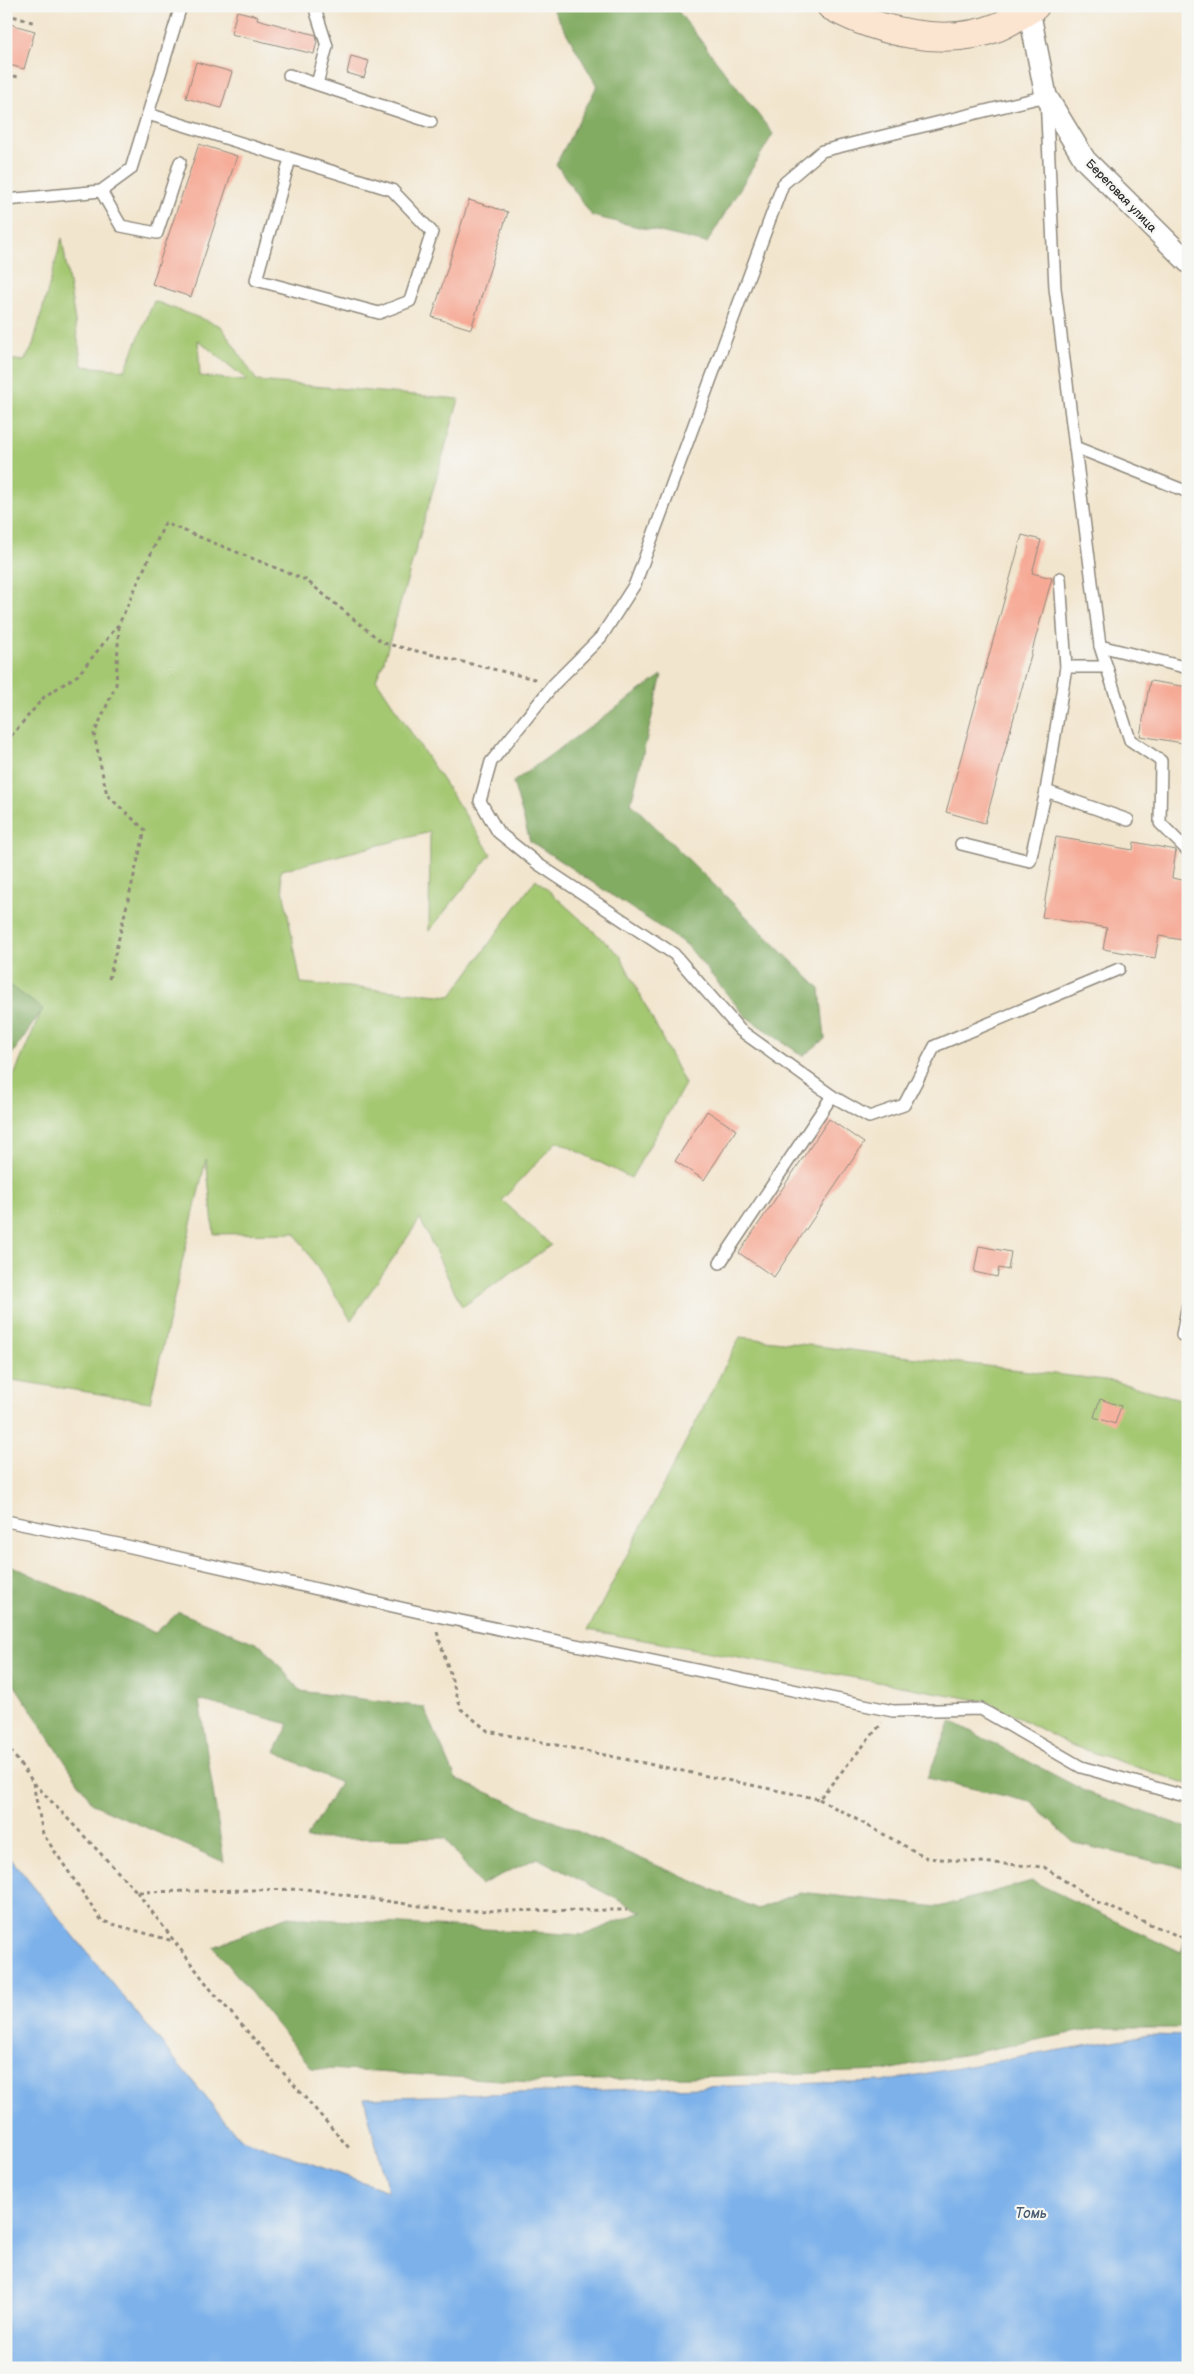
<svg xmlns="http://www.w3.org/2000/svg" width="1194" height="2374" font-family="'Balsamiq Sans',sans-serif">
	<rect width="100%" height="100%" fill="#f6f6f2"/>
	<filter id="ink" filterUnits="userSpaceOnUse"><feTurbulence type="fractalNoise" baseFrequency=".02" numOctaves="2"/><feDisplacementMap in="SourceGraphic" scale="10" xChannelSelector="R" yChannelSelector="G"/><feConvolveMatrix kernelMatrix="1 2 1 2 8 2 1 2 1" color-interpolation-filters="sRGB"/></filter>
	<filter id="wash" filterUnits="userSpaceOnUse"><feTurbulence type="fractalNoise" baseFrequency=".0096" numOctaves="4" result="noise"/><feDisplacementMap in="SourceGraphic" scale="20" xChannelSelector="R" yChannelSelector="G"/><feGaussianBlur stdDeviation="1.12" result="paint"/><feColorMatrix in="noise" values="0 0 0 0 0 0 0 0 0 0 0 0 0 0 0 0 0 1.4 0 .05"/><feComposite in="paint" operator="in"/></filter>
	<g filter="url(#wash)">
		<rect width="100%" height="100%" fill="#f2e5cd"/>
		<g fill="#a4c771" stroke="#68794e" fill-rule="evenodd">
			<path d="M62,238L82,366L125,370L154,301L221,326L257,381L459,399L383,664L376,679L491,854L429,931L430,832L282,870L280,874L301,983L451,996L536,879L620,955L685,1084L631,1178L557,1141L502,1200L551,1245L462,1307L420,1219L351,1320L295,1233L214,1234L206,1159L150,1402L6,1379V1094L42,1010L6,983V359L24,361L32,348ZM198,340L247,380V381L200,376Z"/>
			<polygon points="740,1337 1113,1381 1188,1401 1188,1784 1070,1745 989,1702 588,1630"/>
		</g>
		<g fill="#83ac63" stroke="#576c47">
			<polygon points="551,6 674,6 773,134 707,243 592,216 556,164 597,86"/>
			<polygon points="662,675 631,803 820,989 825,1039 803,1056 745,1016 687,945 530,841 513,782"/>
			<polygon points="6,983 43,1009 6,1063"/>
			<polygon points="6,1563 155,1633 179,1612 263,1646 300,1691 424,1707 456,1779 758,1909 800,1892 939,1907 1032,1881 1181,1953 1188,1929 1188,2028 1097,2028 883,2071 531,2082 312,2068 214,1947 285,1917 584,1935 642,1912 537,1858 480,1885 445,1838 306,1839 340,1783 275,1752 289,1724 199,1700 224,1862 93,1804 6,1672"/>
			<polygon points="951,1721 1087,1792 1188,1828 1188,1869 1074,1843 1031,1802 927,1778"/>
		</g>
		<polygon fill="#7cb1ea" stroke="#546e8a" points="6,1853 239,2138 388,2191 364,2098 882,2081 1148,2035 1188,2036 1188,2368 6,2368"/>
		<g id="blocks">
			<g fill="#f6aa96">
				<polygon points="237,11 258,16 257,19 316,35 317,41 314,54 231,34"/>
				<polygon points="6,23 35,31 24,69 6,64"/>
				<polygon points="351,56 369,61 364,78 347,73"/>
				<polygon points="196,62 232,72 221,108 186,98"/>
				<polygon points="199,144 237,156 191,297 152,284"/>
				<polygon points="469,200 508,212 471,329 432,317"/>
				<polygon points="1022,535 1041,540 1032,573 1052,578 985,823 946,812"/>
				<polygon points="1150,681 1188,687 1188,744 1140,736"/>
				<polygon points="1056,837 1133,850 1134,842 1176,850 1172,878 1188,881 1188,941 1159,936 1155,958 1103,949 1107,928 1042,917"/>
				<polygon points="707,1111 736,1130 704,1180 675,1161"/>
				<polygon points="829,1119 864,1143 774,1277 739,1253"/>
				<polygon points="979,1246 1011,1252 1008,1270 999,1268 997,1277 974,1272"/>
				<polygon points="1100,1399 1121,1406 1115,1424 1094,1417"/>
			</g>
		</g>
	</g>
	<g filter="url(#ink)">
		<use href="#blocks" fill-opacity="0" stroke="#8e887c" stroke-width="1"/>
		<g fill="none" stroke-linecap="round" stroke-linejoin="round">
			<g stroke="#8e887c" stroke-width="14">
				<g id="lane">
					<polyline points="289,75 431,122"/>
					<polyline points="317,84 327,46 316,12 318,6"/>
					<polyline points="148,114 392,190 432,232 410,301 379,313 256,280 290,159"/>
					<polyline points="101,191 121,226 157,233 180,162"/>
					<polyline points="6,200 101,191 131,169 181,6"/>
					<polyline points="1075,447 1188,492"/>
					<polyline points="1060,578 1066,667"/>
					<polyline points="1100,646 1188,668"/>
					<polyline points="1107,667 1066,667 1046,791 1128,820"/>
					<polyline points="961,844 1030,861 1046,791"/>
					<polyline points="832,1096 869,1117 904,1105 935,1046 1119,969"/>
					<polyline points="720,1263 832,1096 740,1030 674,954 538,864 498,832 480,801 491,762 554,684 601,637 635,584 783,184 822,151 1046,96 1055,288 1100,646 1130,740 1161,761 1160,823 1188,851"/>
					<polyline points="1188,1304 1182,1335 1188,1337"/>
					<polyline points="6,1521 118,1544 432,1615 893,1711 981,1709 1081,1767 1188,1797"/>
				</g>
			</g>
			<g stroke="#8e887c" stroke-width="24">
				<polyline id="street" points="1029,10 1046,96 1085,160 1188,262"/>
			</g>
			<g stroke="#8e887c" stroke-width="30">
				<path id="secondary" d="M831,6C878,32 946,48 998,27C1010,22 1023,13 1035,6"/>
			</g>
			<g stroke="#8e887c" stroke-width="3" stroke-dasharray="4 4" stroke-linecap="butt">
				<polyline points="6,14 35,23"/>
				<polyline points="6,74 18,77"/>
				<polyline points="6,742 45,696 78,675 119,624 165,523 306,580 383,643 539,680"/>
				<polyline points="109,979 145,830 107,795 94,734 116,685 119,625"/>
				<polyline points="437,1632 461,1709 488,1731 819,1799 882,1723"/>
				<polyline points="6,1744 33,1782 137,1892 306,1889 453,1911 627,1910"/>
				<polyline points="33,1783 43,1834 102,1921 173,1941"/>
				<polyline points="819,1799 927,1858 1044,1867 1095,1901 1188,1940"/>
				<polyline points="137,1892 212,1991 350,2149"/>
			</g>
			<use href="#lane" stroke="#fff" stroke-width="11"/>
			<use href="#street" stroke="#fff" stroke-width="21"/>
			<use href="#secondary" stroke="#fce5d0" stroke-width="28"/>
		</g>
	</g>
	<g text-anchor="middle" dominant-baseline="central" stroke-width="4.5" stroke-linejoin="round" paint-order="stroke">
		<g font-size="12" fill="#2b2b2b" stroke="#f6f6f2">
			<text transform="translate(1121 196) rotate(46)">Береговая улица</text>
		</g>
		<g font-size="14" font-style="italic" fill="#475a6e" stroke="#f6f6f2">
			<text x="1031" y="2213">Томь</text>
		</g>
	</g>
	<rect width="1194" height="2374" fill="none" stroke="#f6f6f2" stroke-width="25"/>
</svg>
